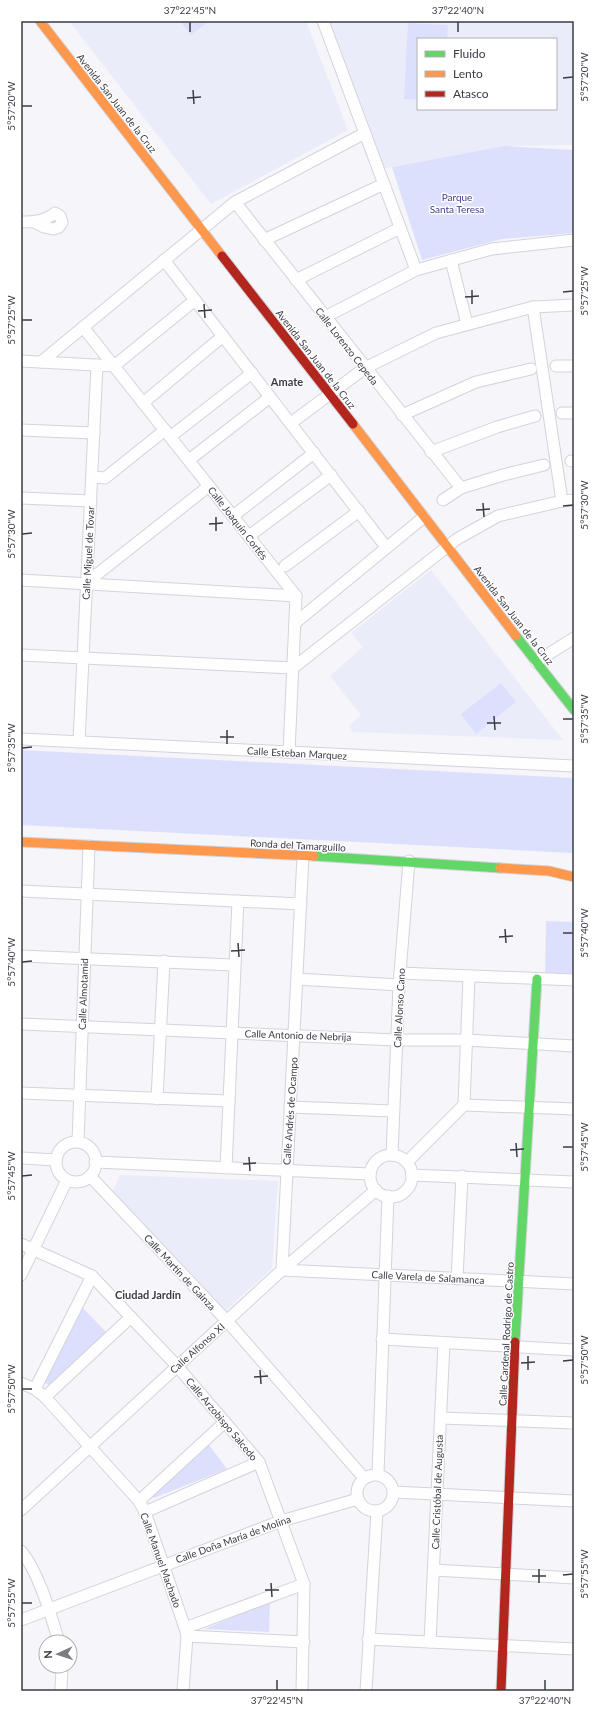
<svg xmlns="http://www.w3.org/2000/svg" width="595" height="1712" font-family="Lato,sans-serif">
	<rect width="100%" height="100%" fill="#f5f5fa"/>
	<g fill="#eaecf9" fill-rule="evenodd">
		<polygon points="69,21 306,21 348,130 211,204"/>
		<path d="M327,21H574V145L504,146L380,169ZM418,39H556V109H418Z"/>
		<polygon points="431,570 563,740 353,732 349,726 361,715 330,676 363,647 351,633"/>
		<polygon points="120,1175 278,1181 272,1269 226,1310 113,1191"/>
	</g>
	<g fill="#dde0fd">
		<polygon points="180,21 209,21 191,35"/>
		<polygon points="408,23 448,25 447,39 418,39 418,100 404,99"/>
		<polygon points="504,146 574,150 574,233 502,239 422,260 392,167"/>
		<polygon points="501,683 516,702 476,734 461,714"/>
		<polygon points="21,750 574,778 574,851 571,853 552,852 21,825"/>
		<polygon points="546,921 574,922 574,980 545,979"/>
		<polygon points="82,1307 106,1332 51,1387 44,1382"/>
		<polygon points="209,1445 227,1469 154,1498 151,1493"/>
		<polygon points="270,1602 269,1632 204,1629"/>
	</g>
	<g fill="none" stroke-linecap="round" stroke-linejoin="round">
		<g stroke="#d3d3db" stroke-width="13">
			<g id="street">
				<polyline points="323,21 416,270"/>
				<polyline points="235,202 461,488"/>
				<path d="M21,222C34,222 45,221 55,213L60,216L62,222L59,227L53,229L44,227L34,222"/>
				<polyline points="264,240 384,184"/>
				<polyline points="164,260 386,547"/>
				<polyline points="451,260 467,324"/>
				<polyline points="296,280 400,228"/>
				<polyline points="533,307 562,501"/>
				<polyline points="325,317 416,270 492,249 574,240"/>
				<polyline points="83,327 296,596 289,752"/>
				<polyline points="21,361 114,366 195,300"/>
				<polyline points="41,362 235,202 365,133"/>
				<polyline points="556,366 574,366"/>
				<polyline points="143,403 223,336"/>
				<polyline points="562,413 574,413"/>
				<polyline points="402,415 476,382 531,369"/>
				<polyline points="291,423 365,368 436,333 533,307 574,305"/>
				<polyline points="21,430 94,433"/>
				<polyline points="170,437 252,373"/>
				<polyline points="431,452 497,427 535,416"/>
				<polyline points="189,460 270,397"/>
				<polyline points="571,461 574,461"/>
				<polyline points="92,477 105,478 165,430"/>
				<polyline points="21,498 91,501"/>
				<polyline points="443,500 461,488 503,475 544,465"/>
				<polyline points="233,516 314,453"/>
				<polyline points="249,536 331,475"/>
				<polyline points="285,566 359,511"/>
				<polyline points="21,580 296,596"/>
				<polyline points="86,583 209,486"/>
				<polyline points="295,623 424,517"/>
				<polyline points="21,655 293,668 457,539 498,516 562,501 574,500"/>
				<polyline points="536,662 574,638"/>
				<polyline points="21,739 574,766"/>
				<polyline points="79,742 97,365"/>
				<polyline points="303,856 282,1270 574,1284"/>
				<polyline points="21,891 301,904"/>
				<polyline points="21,956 234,965"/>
				<polyline points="400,973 574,980"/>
				<polyline points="297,979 399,985"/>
				<polyline points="21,1024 397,1040 466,1040 574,1046"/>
				<polyline points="21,1093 229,1101"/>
				<polyline points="157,1099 164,961"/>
				<polyline points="464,1105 469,976"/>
				<polyline points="464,1105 574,1109"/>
				<polyline points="290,1107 393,1111"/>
				<polyline points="78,1142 89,846"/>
				<circle cx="76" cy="1162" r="20"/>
				<polyline points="392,1155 399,985 409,861"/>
				<circle cx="391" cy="1176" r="21"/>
				<polyline points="21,1158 56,1160"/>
				<polyline points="95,1162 370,1174"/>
				<polyline points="407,1162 464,1105"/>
				<polyline points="226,1168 238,901"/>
				<polyline points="412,1175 574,1182"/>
				<polyline points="90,1176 227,1321 364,1478"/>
				<polyline points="21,1244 92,1276 177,1366 259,1462 304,1584 302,1691"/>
				<polyline points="21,1275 67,1180"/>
				<polyline points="457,1279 462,1176"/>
				<polyline points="382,1339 574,1350"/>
				<polyline points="21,1383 35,1389 45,1397 139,1501 145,1512 185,1628 187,1636 183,1691"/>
				<polyline points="35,1389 92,1276"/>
				<polyline points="45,1397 131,1317"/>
				<polyline points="441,1418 574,1423"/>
				<polyline points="378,1474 388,1196"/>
				<circle cx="375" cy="1493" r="18"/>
				<polyline points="394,1492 574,1501"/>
				<polyline points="139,1501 225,1422"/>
				<polyline points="21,1510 282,1270 376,1190"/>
				<polyline points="145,1512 259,1462"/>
				<path d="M21,1551C39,1572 51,1616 59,1642"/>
				<polyline points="434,1570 574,1578"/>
				<polyline points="21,1620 281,1521 358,1499"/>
				<polyline points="185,1628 304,1584"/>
				<polyline points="187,1636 304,1642"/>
				<polyline points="368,1639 574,1649"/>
				<polyline points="430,1642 444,1343"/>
				<polyline points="61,1691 62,1666"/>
				<polyline points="366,1691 377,1511"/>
			</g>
		</g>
		<g stroke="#d3d3db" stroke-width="11">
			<g id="fast">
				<polyline points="516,636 574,710"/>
				<polyline points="314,856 500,868"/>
				<polyline points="515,1342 537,979"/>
			</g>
		</g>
		<g stroke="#d3d3db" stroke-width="11">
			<g id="slow">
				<polyline points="40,21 222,256"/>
				<polyline points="353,424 516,636"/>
				<polyline points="21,842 314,856"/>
				<polyline points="500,868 549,871 574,877"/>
			</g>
		</g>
		<g stroke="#d3d3db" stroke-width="11">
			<g id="jam">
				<polyline points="222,256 353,424"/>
				<polyline points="501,1691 515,1342"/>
			</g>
		</g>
		<use href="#street" stroke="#fefefe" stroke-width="11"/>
		<use href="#fast" stroke="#63d668" stroke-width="9"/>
		<use href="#slow" stroke="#ff974d" stroke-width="9"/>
		<use href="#jam" stroke="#b3261e" stroke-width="9"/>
	</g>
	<path fill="none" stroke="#3a3c46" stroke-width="1.5" d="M190,22V32M458,22V32M563,78L573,77M193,90L194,104M187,98L201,97M22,106H32M472,290V304M563,292L573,291M465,297L479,296M204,304L205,318M198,311L212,310M22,320H32M483,503L484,517M563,506L573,505M476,510L490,509M216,517V531M209,524L223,523M22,534L32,533M494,716L495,730M563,719H573M487,723H501M227,730V744M220,737H234M22,748L32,747M505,929L506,943M563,933H573M499,937L513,936M238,943L239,957M231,951L245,950M22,962L32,961M516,1143L517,1157M563,1147H573M510,1150L524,1149M249,1157L250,1171M243,1164L256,1163M22,1176L32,1175M528,1356V1370M563,1361L573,1360M521,1363L535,1362M260,1370L261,1384M254,1377L268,1376M22,1389H32M539,1569V1583M563,1575L573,1574M532,1576H546M271,1583L272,1597M265,1590H279M22,1603H32M277,1680V1690M545,1680V1690"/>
	<g text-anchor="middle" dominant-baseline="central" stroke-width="3" stroke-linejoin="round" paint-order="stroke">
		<g font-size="10" fill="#3a3c46" stroke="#fff">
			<text transform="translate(117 103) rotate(52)">Avenida San Juan de la Cruz</text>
			<text transform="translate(347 346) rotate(52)">Calle Lorenzo Cepeda</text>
			<text transform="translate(316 359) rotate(52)">Avenida San Juan de la Cruz</text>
			<text transform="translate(238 523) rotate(52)">Calle Joaquín Cortés</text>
			<text transform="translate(88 553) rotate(-87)">Calle Miguel de Tovar</text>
			<text transform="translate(514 615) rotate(52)">Avenida San Juan de la Cruz</text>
			<text transform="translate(297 753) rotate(3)">Calle Esteban Marquez</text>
			<text transform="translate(298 845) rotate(3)">Ronda del Tamarguillo</text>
			<text transform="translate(83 994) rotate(-88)">Calle Almotamid</text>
			<text transform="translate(399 1008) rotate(-87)">Calle Alonso Cano</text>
			<text transform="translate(298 1035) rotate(2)">Calle Antonio de Nebrija</text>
			<text transform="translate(290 1111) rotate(-86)">Calle Andrés de Ocampo</text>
			<text transform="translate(180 1272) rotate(47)">Calle Martín de Gainza</text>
			<text transform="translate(428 1277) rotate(3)">Calle Varela de Salamanca</text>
			<text transform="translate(506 1334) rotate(-87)">Calle Cardenal Rodrigo de Castro</text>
			<text transform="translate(197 1348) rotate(-42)">Calle Alfonso XI</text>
			<text transform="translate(222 1419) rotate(50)">Calle Arzobispo Salcedo</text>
			<text transform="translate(437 1492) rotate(-88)">Calle Cristóbal de Augusta</text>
			<text transform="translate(233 1539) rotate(-20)">Calle Doña María de Molina</text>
			<text transform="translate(161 1560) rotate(70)">Calle Manuel Machado</text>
		</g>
		<g font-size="10" fill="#424289" stroke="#fff">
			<text x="457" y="197">Parque<tspan x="457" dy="12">Santa Teresa</tspan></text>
		</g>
		<g font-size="11" font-weight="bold" fill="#3a3c46" stroke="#fff">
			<text x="287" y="381">Amate</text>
			<text x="148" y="1294">Ciudad Jardín</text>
		</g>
	</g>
	<rect width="595" height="1712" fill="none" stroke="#ffffff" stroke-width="44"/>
	<rect x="417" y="38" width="140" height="72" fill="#ffffff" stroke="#b0b1b5"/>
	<rect x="425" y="51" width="20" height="6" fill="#63d668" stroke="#b0b1b5"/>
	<text x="453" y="58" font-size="12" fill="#3a3c46">Fluido</text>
	<rect x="425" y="71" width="20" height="6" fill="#ff974d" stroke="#b0b1b5"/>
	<text x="453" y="78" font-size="12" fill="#3a3c46">Lento</text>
	<rect x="425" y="91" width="20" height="6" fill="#b3261e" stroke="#b0b1b5"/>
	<text x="453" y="98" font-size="12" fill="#3a3c46">Atasco</text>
	<g transform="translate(58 1654) rotate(267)"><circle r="19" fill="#ffffff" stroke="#b0b1b5"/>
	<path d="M0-3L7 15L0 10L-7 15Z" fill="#7b7d85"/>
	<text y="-6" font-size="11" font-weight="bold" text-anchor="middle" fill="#3a3c46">N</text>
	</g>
	<rect x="22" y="22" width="551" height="1668" fill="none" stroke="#3a3c46" stroke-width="1.5"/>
	<g font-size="10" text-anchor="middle" fill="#3a3c46">
		<text x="190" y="14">37°22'45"N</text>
		<text x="458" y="14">37°22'40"N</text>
		<text transform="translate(584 77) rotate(-90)" y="4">5°57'20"W</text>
		<text transform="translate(11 106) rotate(-90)" y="4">5°57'20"W</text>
		<text transform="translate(584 291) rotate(-90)" y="4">5°57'25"W</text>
		<text transform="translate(11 320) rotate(-90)" y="4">5°57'25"W</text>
		<text transform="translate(584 505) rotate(-90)" y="4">5°57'30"W</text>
		<text transform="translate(11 534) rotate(-90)" y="4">5°57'30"W</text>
		<text transform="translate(584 719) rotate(-90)" y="4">5°57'35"W</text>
		<text transform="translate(11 748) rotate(-90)" y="4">5°57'35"W</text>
		<text transform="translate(584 933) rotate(-90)" y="4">5°57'40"W</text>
		<text transform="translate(11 962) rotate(-90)" y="4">5°57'40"W</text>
		<text transform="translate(584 1147) rotate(-90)" y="4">5°57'45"W</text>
		<text transform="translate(11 1176) rotate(-90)" y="4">5°57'45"W</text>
		<text transform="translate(584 1360) rotate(-90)" y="4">5°57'50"W</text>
		<text transform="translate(11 1389) rotate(-90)" y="4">5°57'50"W</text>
		<text transform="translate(584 1574) rotate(-90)" y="4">5°57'55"W</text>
		<text transform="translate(11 1603) rotate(-90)" y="4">5°57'55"W</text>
		<text x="277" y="1704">37°22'45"N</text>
		<text x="545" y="1704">37°22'40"N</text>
	</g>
</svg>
